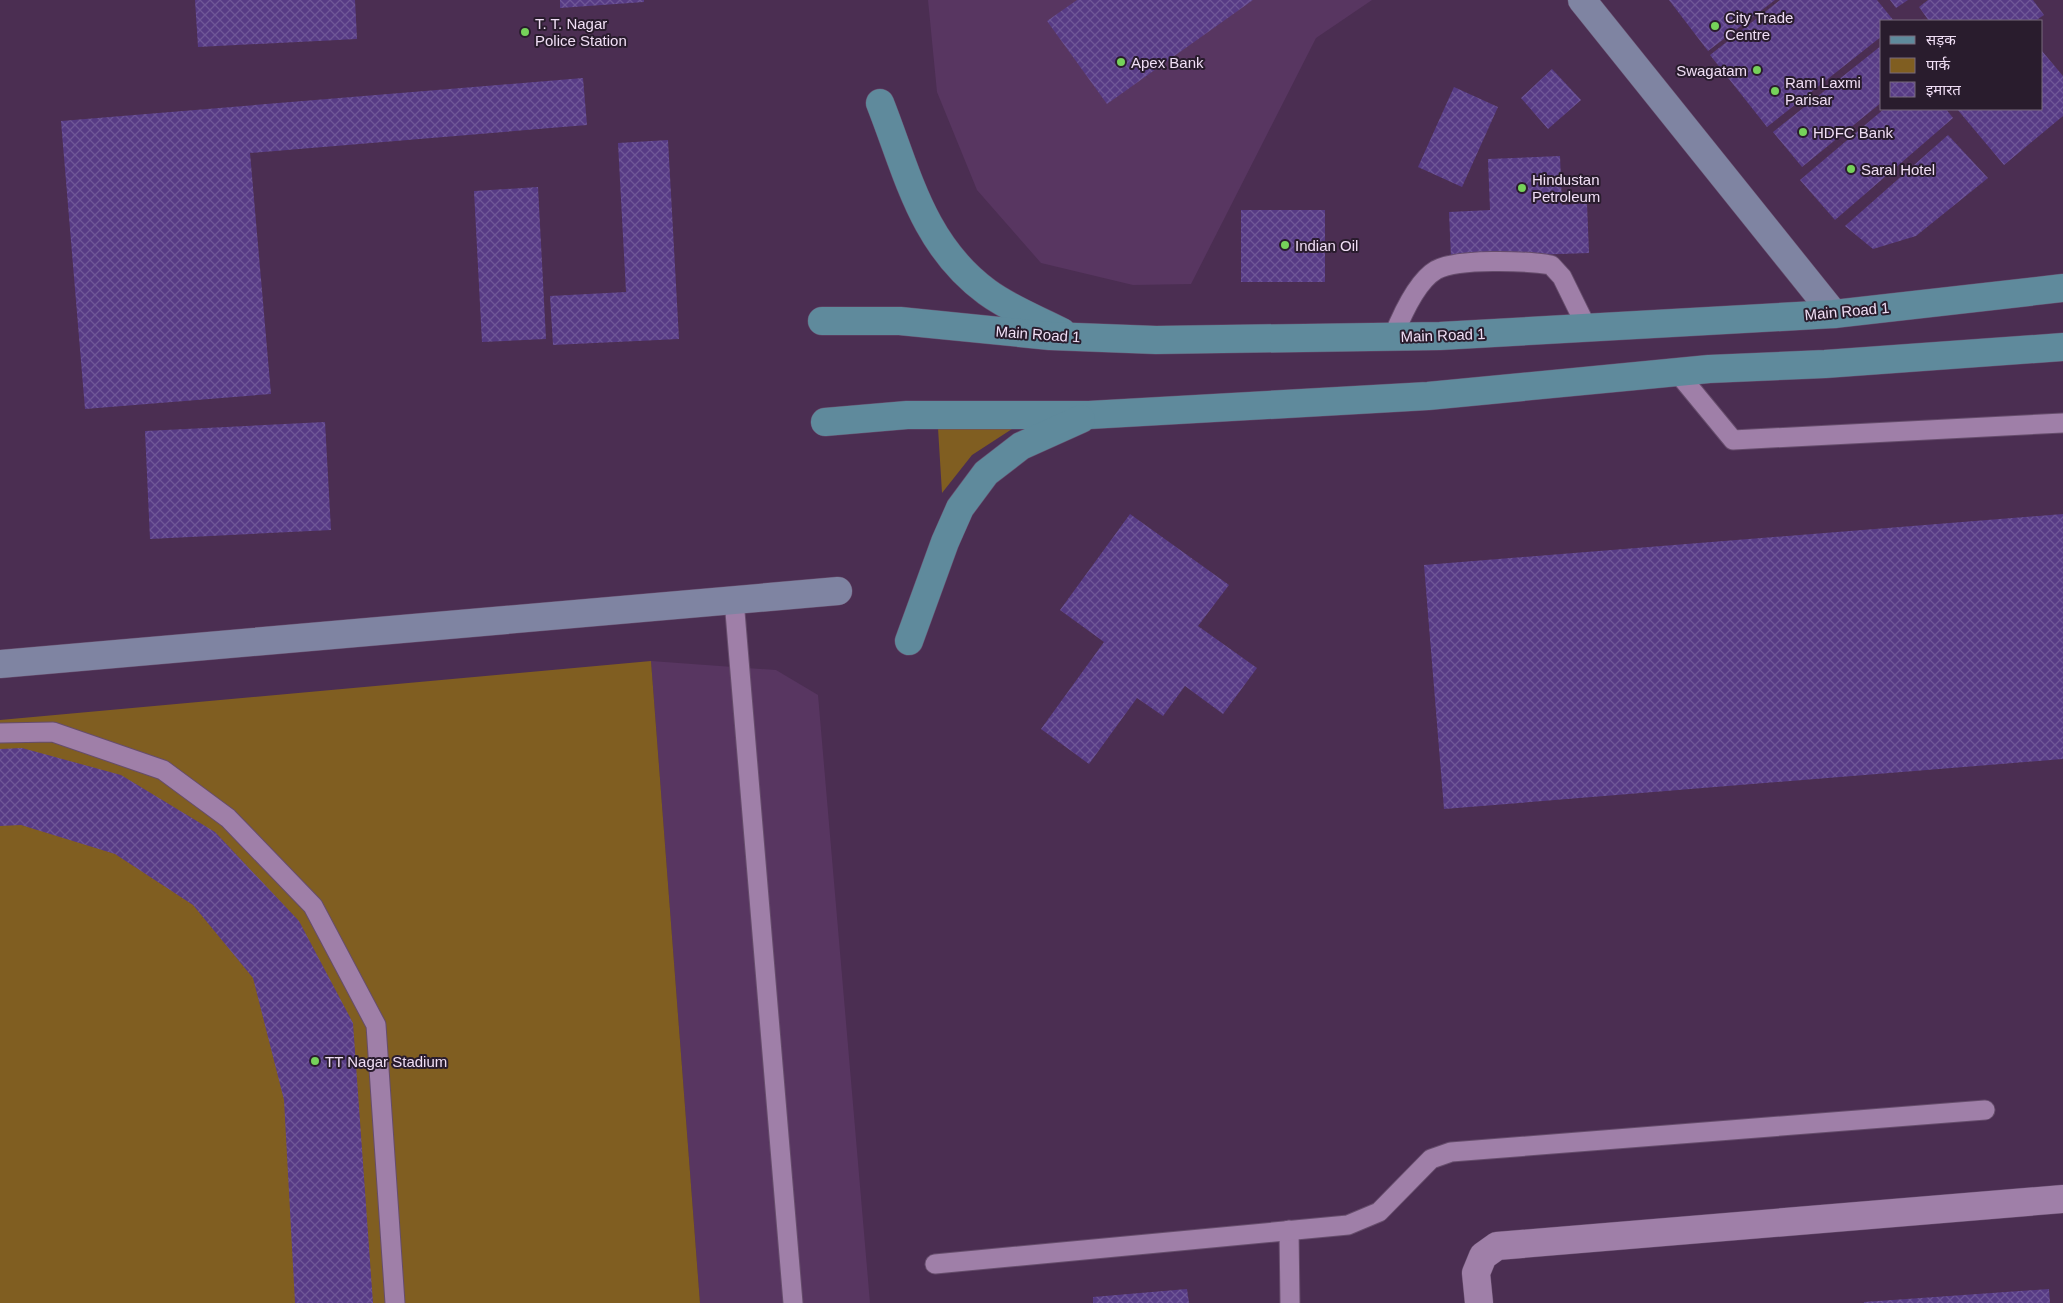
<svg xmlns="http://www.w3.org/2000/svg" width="2063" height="1303" font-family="Arial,'Noto Sans Devanagari',sans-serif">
	<defs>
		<pattern id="building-cross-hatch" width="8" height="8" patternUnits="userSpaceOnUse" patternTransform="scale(1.25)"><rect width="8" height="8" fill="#573b85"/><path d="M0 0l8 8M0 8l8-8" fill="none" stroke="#6f5797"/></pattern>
	</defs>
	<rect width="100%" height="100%" fill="#4b2e52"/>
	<g fill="#583661">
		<polygon points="928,0 1372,0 1316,38 1191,284 1133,285 1041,263 977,190 937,92"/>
		<polygon points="651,661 776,670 818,695 870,1303 700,1303"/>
	</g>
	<g fill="#805e21">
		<polygon points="938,428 1012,429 972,455 942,493"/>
		<polygon points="651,661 700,1303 0,1303 0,720"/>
	</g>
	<g fill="url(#building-cross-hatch)">
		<polygon points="195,0 355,0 357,39 198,47"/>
		<polygon points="560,0 644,0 644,2 560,8"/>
		<polygon points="1077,0 1253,0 1107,104 1047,21"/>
		<polygon points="1669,0 1775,0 1708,51"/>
		<polygon points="1780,0 1877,0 1894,21 1882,21 1882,36 1767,127 1710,55"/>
		<polygon points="1890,0 1908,0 1896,8"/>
		<polygon points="1928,0 2033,0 2044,15 2035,21 1929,21 1919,7"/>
		<polygon points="1882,45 1882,102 1802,167 1773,132"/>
		<polygon points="2042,51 2063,76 2063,116 2004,165 1957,109 2042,109"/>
		<polygon points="1552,69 1581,100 1548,129 1521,98"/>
		<polygon points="583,78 587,125 250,153 271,394 85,409 61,121"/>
		<polygon points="1454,87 1498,107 1462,187 1418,167"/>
		<polygon points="1884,109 1946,109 1953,118 1835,220 1800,180"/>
		<polygon points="1948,135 1988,178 1916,236 1873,249 1845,226"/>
		<polygon points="668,140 679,339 553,345 550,296 626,292 618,143"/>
		<polygon points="1560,156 1562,205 1587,203 1589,253 1451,258 1449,212 1490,210 1488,159"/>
		<polygon points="538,187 546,339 482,342 474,191"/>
		<rect x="1241" y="210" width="84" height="72"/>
		<polygon points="325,422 331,530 150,539 145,431"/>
		<polygon points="1130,514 1229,585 1198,626 1257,668 1223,714 1185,686 1163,716 1137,698 1089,764 1041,729 1104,642 1060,610"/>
		<polygon points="2063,514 2063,759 1444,809 1424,565"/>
		<polygon points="22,748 121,775 215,832 299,921 353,1023 373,1303 295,1303 284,1100 253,978 193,905 115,854 21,825 0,826 0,749"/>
		<polygon points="1187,1289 1189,1303 1093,1303 1093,1297"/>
		<polygon points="2049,1289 2050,1303 1864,1303 1864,1302"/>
	</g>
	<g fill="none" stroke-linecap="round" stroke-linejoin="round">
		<g stroke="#664d6c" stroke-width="21">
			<g id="lane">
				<path d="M1393,337C1401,317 1417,281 1436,270C1458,258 1527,261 1551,265L1562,277L1587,328"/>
				<polyline points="1677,372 1733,440 2063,423"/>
				<polyline points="734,600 793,1303"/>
				<polyline points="0,733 53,732 163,770 228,818 313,906 376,1025 395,1303"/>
				<polyline points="1289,1230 1290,1303"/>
				<polyline points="935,1264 1348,1225 1379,1212 1431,1159 1451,1152 1985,1110"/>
			</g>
		</g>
		<g stroke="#664d6c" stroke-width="29">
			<polyline id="street" points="1479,1303 1476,1273 1483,1256 1497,1246 2063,1199"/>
		</g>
		<g stroke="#664d6c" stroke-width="29">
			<g id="secondary">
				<polyline points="1582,0 1834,314"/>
				<polyline points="0,664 838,591"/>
			</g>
		</g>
		<g stroke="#664d6c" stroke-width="29">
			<g id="primary">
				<path d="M880,103C908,174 922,244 987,292C1010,309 1037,319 1062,332"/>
				<polyline points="822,321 900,321 1050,336 1156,340 1440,336 1834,314 2063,288"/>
				<polyline points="825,422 907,415 1089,415 1428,396 1709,369 1825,364 2063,347"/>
				<polyline points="909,641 945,542 960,508 986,473 1021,446 1081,419"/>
			</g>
		</g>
		<use href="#lane" stroke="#9f7fa8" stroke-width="19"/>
		<use href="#street" stroke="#9f7fa8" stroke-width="28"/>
		<use href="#secondary" stroke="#7f84a2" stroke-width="28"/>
		<use href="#primary" stroke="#5f8a9c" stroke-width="28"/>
	</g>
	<g fill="#76d25a" stroke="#291c2d" stroke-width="2">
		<circle cx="1715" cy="26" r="5"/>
		<circle cx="525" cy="32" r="5"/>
		<circle cx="1121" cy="62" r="5"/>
		<circle cx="1757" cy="70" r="5"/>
		<circle cx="1775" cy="91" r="5"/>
		<circle cx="1803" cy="132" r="5"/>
		<circle cx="1851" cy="169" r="5"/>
		<circle cx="1522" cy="188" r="5"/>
		<circle cx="1285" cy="245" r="5"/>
		<circle cx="315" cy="1061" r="5"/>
	</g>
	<g text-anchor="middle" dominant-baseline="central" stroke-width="4" stroke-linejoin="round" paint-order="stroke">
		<g font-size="15" fill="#f0def5" stroke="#291c2d" text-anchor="start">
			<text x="1725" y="17">City Trade<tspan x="1725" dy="17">Centre</tspan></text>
			<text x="535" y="23">T. T. Nagar<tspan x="535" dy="17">Police Station</tspan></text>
			<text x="1131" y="62">Apex Bank</text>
			<text x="1747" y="70" text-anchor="end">Swagatam</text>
			<text x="1785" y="82">Ram Laxmi<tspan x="1785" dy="17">Parisar</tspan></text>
			<text x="1813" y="132">HDFC Bank</text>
			<text x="1861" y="169">Saral Hotel</text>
			<text x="1532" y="179">Hindustan<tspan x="1532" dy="17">Petroleum</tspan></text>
			<text x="1295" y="245">Indian Oil</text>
			<text x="325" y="1061">TT Nagar Stadium</text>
		</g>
		<g font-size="15" fill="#f0def5" stroke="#291c2d">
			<text transform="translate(1847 311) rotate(-5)">Main Road 1</text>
			<text transform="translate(1038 334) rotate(4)">Main Road 1</text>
			<text transform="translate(1443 335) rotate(-2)">Main Road 1</text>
		</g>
	</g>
	<rect x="1880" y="20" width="162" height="90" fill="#291c2d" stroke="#796a7d"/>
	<rect x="1890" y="36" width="25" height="8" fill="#5f8a9c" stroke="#796a7d"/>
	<text x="1926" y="45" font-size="15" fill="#f0def5">सड़क</text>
	<rect x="1890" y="58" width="25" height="15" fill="#805e21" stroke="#796a7d"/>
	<text x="1926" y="70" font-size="15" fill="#f0def5">पार्क</text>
	<rect x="1890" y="82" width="25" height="15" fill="url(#building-cross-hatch)" stroke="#796a7d"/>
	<text x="1926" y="95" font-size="15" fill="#f0def5">इमारत</text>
</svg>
